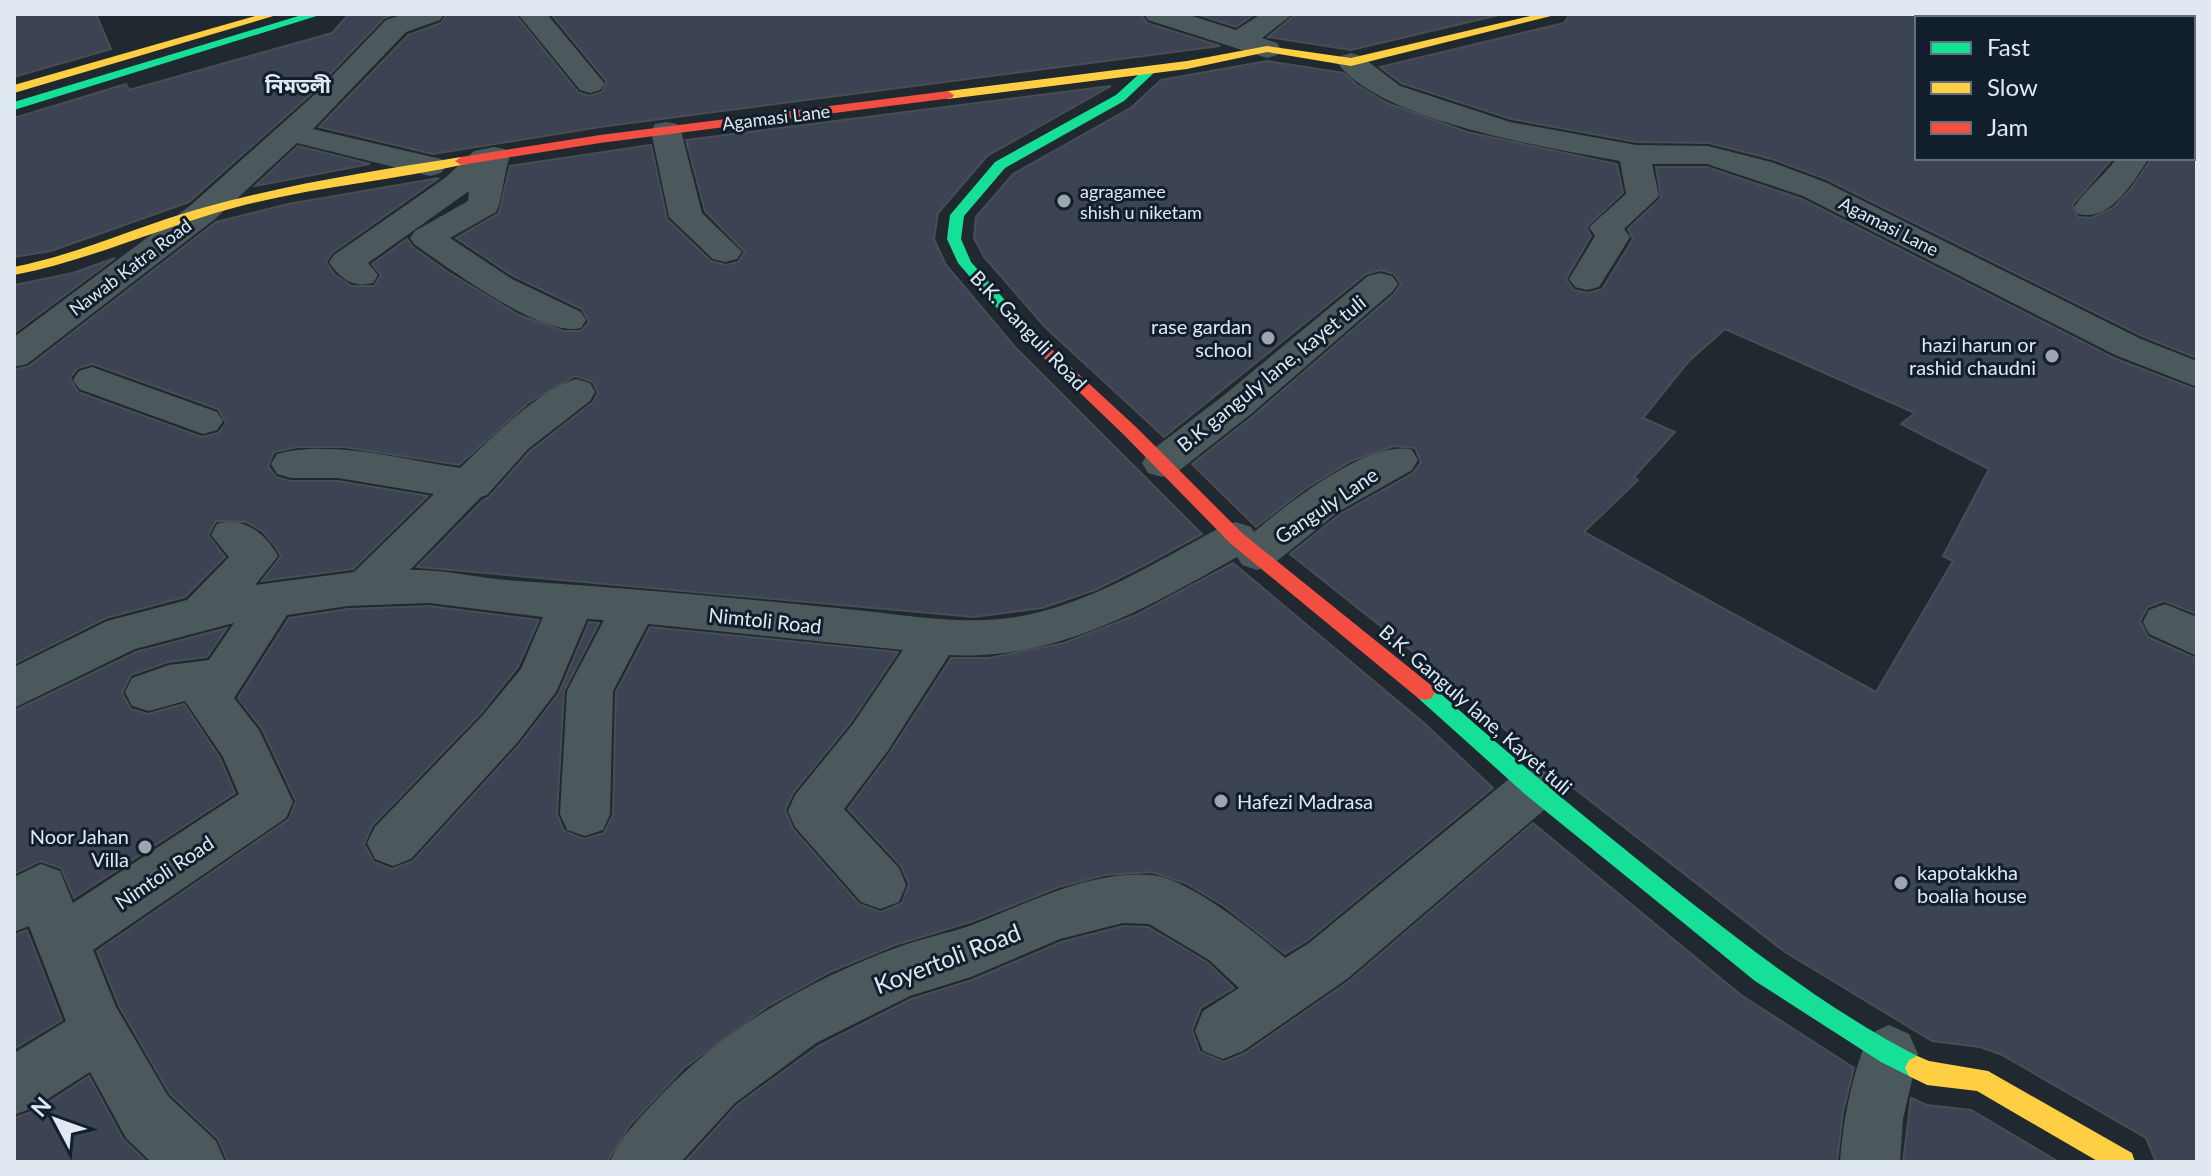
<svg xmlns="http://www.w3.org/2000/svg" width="2211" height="1176" font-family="Lato,'Noto Sans Bengali',sans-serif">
	<rect width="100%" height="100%" fill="#212930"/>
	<g fill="#3c4353" stroke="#494d54" stroke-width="2" fill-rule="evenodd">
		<polygon points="14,14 96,14 111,49 14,77"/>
		<polygon points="349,14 395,14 384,18 310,95 189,202 51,251 14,257 14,118 126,84 129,90 332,33"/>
		<polygon points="447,14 515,14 578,92 589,96 602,92 607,82 551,14 1141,14 1147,23 1220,46 600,127 433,154 319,127 408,35 441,23"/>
		<polygon points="1196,14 1255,14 1236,27"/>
		<polygon points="1296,14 1503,14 1351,50 1268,37"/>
		<polygon points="1570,14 1917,14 1917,158 2113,158 2072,205 2078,217 2091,218 2113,208 2130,190 2152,158 2197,158 2197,358 2142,336 1826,179 1772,159 1709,143 1636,142 1511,119 1401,83 1380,67 1564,23"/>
		<path d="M1267,61L1344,73L1357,85L1387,103L1467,132L1617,164L1623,193L1586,227L1591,236L1566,279L1574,290L1588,293L1602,289L1633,239L1628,229L1661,198L1656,167H1707L1802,199L2114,358L2197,390V614L2164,601L2148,607L2140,621L2148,637L2197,659V1162H2156L2146,1138L2002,1055L1980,1047L1932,1041L1785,952L1553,772L1462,691L1290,554L1340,514L1413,473L1421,462L1415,448L1394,446L1351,461L1305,489L1256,527L1192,464L1253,416L1394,294L1401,284L1394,274L1381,270L1366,274L1164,437L1045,327L984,257L974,238L976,217L1013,174L1132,107L1161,80ZM1725,329L1915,413L1901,424L1989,469L1943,556L1953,561L1876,692L1584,532L1638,480L1634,477L1675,432L1643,418L1688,362Z"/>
		<path d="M1111,86L987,156L938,213L934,239L946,265L1015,347L1202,534L1145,565L1095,590L1042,608L974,617L417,567L483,500L489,497L530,451L593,402L598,393L593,382L575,376L528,403L459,465L344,447H298L274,452L268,466L276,477L290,481H338L428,496L353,569L262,581L281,556L275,546L262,531L246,522L216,521L208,535L225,557L185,597L106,618L14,664V370L29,366L216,222L288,204L439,178L332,253L326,262L335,275L352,286H374L381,275L372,264L407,239L413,247L448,272L519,315L563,331H581L589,322L582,309L513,276L456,238L499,213L510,166L651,145L667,219L711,261L726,265L738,262L745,252L705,211L686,140ZM93,364L218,409L226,423L218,433L202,437L78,392L70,378L78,368Z"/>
		<polygon points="298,146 370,164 255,186"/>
		<polygon points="115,258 14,333 14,285 73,273"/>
		<polygon points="1233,563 1424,723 1493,788 1307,941 1285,954 1224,906 1185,883 1152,872 1105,875 1059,887 971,922 895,945 830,972 768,1006 684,1068 630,1125 607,1162 228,1162 218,1139 170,1094 119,1006 97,951 289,819 296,801 262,729 238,698 289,618 348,609 429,606 539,620 518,667 481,713 372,826 364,844 374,862 392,869 413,861 519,745 559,693 589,622 599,623 564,691 557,814 564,831 584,839 604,833 613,815 616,692 650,627 898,652 851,722 793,793 785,810 793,829 859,904 881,912 902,903 909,884 901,866 848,809 889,754 951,658 989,658 1064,643 1136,615"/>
		<polygon points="227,628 207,657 168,662 131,675 122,693 131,709 148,714 184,704 220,758 235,793 74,898 61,868 40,861 14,874 14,711 136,652"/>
		<polygon points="1533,823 1741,995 1854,1068 1843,1112 1837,1162 685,1162 737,1105 818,1046 911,999 972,980 1061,942 1123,926 1148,927 1207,962 1234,988 1201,1008 1192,1030 1200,1052 1224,1062 1245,1053 1349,981"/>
		<polygon points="27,930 62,1020 14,1049 14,935"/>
		<polygon points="89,1076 123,1139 147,1162 14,1162 14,1118 37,1110"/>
		<polygon points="1911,1098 1927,1105 1971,1110 2059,1162 1903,1162"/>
	</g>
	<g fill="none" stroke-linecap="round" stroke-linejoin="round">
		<g fill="#4b595d" fill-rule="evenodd">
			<polygon points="404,14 444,14 440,20 406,32 313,129 441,159 446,166 441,173 430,176 297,143 215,219 27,364 14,367 14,337 191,205 312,97 386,20"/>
			<polygon points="518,14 547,14 600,78 605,84 600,90 590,93 580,90"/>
			<polygon points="1144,14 1186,14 1236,30 1261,14 1293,14 1262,38 1277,43 1281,49 1277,55 1267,58 1148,20"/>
			<polygon points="1931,14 1972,14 1975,18 1934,18"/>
			<path d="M1351,53L1361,56L1400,86L1510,122L1636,145L1708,146L1771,162L1825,182L2141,339L2197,361V387L2115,355L1803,196L1707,164H1652L1659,196L1624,229L1630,237L1599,287L1587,290L1575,287L1569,279L1595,236L1589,227L1626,194L1620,161C1550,148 1378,121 1337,62L1341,56Z"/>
			<polygon points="2197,63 2197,84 2193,85 2193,64"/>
			<polygon points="666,122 677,124 681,131 702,213 742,252 737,259 725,262 713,259 669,217 651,131 655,124"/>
			<path d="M494,147L505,149L510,156C504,172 502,202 496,212L450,238L512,279L581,312L586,320L581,328C542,338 449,268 415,245L410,238L415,231L468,201L469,191L368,263L378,275L373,283C353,288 340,279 329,262L334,255L445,178L474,151Z"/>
			<path d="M2117,158H2149C2133,182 2111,222 2078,214L2074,207C2086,189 2104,176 2117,158Z"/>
			<polygon points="1380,273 1392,276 1398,284 1392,292 1251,414 1176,473 1162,477 1148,473 1142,463 1148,453 1223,396 1368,276"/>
			<polygon points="92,367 217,412 223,421 217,430 203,434 79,389 73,380 79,371"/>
			<path d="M576,379L590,383L595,392L590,401L528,449L487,495L481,497L410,570C447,569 482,579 519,581C628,588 737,598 846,609C901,614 960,626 1016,617C1089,605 1156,562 1221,527L1236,522L1251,527L1254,532C1286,505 1370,438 1412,450L1418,460L1412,470L1338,512L1272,565L1257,570L1242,565L1237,557C1147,608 1056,661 949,655L887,752L844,809L899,868L906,885L899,902L880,909L861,902L795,827L788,811L795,795L853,724L903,650L648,624L613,691L610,814L603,830L585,836L567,830L560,814L567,691L604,620L587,619L556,692L517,743L411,859L393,866L375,859L367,843L375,827L483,715L521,669L543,617L429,603L348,606L287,615L234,698L259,730L293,802L286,818L93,950L116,1007L168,1096L216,1141L225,1162H151L126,1138L90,1072L35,1107L14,1115V1053L66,1021L29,926L14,932V877L41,864L60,871L73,903L239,794L223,757L185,701L149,711L132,706L125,692L132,678L169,665L209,660L234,623L135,649L14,708V667L107,621L187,600L229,557L211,535L217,524C243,516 265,533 278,556L255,585L354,572L434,494L338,478H291L277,474L271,464L277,454C330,439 406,460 460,468C488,441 538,390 576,379Z"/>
			<polygon points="2165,604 2197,617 2197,656 2149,634 2143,622 2149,610"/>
			<path d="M1533,767L1551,774L1558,789L1551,804L1347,979L1243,1051L1223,1059L1203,1051L1195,1031L1203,1011L1239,988L1209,960L1149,924L1123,923L1060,939L971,977L910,996L816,1043L735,1103L681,1162H610C621,1135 641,1117 661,1095C725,1028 809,980 896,948C921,938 947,934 972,925C1029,903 1089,870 1152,875C1188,878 1258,934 1285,958L1309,943L1515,774Z"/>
			<path d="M1889,1025L1909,1034L1918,1054L1903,1119L1900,1162H1840C1843,1118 1852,1075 1869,1034Z"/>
		</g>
		<g fill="#16e098" fill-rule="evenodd">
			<polygon points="305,14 323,14 14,110 14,102"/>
			<polygon points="1148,66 1158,69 1124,101 1005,168 964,216 961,239 971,262 1037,336 1029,341 1024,339 958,263 947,239 950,215 995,162 1116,95"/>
			<path d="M1425,684L1432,686C1511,757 1592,823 1674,889C1754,952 1834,1014 1925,1060L1929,1068L1925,1076L1917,1080L1881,1062L1755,981L1526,795L1418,698L1415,692L1418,686Z"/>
		</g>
		<g fill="#ffcf43" fill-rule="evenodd">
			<polygon points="262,14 280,14 14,93 14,85"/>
			<polygon points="1539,14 1559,14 1351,66 1267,52 1187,69 948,99 942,95 948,91 1187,61 1267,46 1351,58"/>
			<path d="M461,157L466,158V164C390,181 312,187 237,207C161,227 91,260 14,275V267C79,254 138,226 202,208C287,184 374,171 461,157Z"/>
			<polygon points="1917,1056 1929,1061 1988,1071 2132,1153 2135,1162 2099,1162 1977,1091 1927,1085 1909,1076 1905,1068 1909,1060"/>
		</g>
		<g fill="#f24e42" fill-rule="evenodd">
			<polygon points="948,91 954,95 952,98 600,143 461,165 455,161 461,157 600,135"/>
			<polygon points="1029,331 1034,333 1136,427 1242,533 1432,686 1435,692 1432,698 1425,700 1418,698 1230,543 1124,435 1024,339 1024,333"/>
		</g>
	</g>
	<g fill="#9da6ae" stroke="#111f2c" stroke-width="3">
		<circle cx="1064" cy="201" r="8"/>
		<circle cx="1268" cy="338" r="8"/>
		<circle cx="2052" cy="356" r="8"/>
		<circle cx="1221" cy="801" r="8"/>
		<circle cx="145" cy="847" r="8"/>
		<circle cx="1901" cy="883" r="8"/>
	</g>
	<g text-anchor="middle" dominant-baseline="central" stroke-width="6" stroke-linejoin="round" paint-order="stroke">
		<g font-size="18" fill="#e0e9f2" stroke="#111f2c">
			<text transform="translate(776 117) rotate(-7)">Agamasi Lane</text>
			<text transform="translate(1889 226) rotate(27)">Agamasi Lane</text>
			<text transform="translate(130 267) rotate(-37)">Nawab Katra Road</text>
		</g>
		<g font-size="18" fill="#e0e9f2" stroke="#111f2c" text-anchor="start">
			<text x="1080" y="191">agragamee<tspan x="1080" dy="21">shish u niketam</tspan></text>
		</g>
		<g font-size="20" font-weight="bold" fill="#e0e9f2" stroke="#111f2c">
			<text x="298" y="85">নিমতলী</text>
		</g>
		<g font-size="20" fill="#e0e9f2" stroke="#111f2c" text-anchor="end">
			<text x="1252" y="326">rase gardan<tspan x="1252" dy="23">school</tspan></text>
			<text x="2036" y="344">hazi harun or<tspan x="2036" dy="23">rashid chaudni</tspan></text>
			<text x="1237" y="801" text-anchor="start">Hafezi Madrasa</text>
			<text x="129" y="836">Noor Jahan<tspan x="129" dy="23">Villa</tspan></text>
			<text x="1917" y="872" text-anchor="start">kapotakkha<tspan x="1917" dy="23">boalia house</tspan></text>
		</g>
		<g font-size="20" fill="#e0e9f2" stroke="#111f2c">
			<text transform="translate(1029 330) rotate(46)">B.K. Ganguli Road</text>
			<text transform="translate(1271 373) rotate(-39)">B.K ganguly lane, kayet tuli</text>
			<text transform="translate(1326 505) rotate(-34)">Ganguly Lane</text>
			<text transform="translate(765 620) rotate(6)">Nimtoli Road</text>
			<text transform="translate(1476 709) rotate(41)">B.K. Ganguly lane, Kayet tuli</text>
			<text transform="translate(164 872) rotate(-34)">Nimtoli Road</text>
		</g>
		<g font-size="24" fill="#e0e9f2" stroke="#111f2c">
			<text transform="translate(947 958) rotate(-21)">Koyertoli Road</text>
		</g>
	</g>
	<rect width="2211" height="1176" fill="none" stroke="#e0e9f2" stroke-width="32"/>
	<rect x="1915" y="16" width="280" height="144" fill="#111f2c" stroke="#64707b" stroke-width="2"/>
	<rect x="1931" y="42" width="40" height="12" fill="#16e098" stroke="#64707b" stroke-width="2"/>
	<text x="1987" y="56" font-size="24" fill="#e0e9f2">Fast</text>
	<rect x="1931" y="82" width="40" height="12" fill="#ffcf43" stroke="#64707b" stroke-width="2"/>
	<text x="1987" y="96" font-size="24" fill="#e0e9f2">Slow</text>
	<rect x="1931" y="122" width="40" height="12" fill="#f24e42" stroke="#64707b" stroke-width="2"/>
	<text x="1987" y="136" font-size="24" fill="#e0e9f2">Jam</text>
	<g transform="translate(56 1120) rotate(311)" stroke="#111f2c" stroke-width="6" paint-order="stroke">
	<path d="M0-6L14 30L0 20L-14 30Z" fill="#e0e9f2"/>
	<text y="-12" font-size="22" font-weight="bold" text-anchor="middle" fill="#e0e9f2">N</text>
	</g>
</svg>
